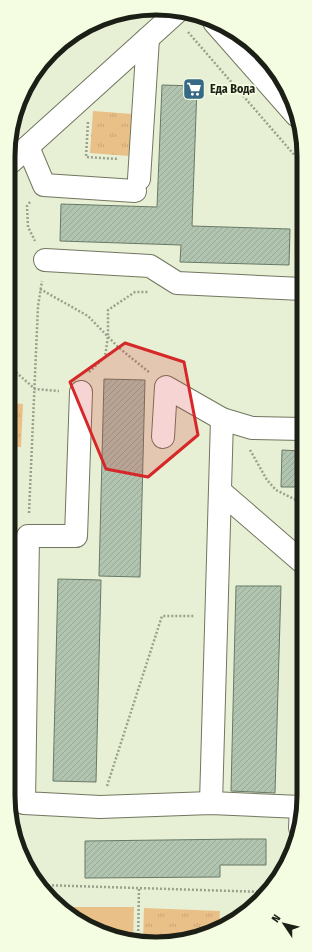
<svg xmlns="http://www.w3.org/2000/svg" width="312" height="952" font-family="'Fira Sans Condensed',sans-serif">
	<defs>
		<pattern id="park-tufts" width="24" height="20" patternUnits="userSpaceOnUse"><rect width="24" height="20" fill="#eac089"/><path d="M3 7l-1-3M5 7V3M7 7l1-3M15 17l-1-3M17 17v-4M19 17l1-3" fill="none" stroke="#c8a575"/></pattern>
		<pattern id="building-hatch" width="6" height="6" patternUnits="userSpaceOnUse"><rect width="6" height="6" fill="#b1c4af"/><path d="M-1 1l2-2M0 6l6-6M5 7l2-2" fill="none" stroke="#98a896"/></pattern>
	</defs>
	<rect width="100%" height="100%" fill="#e7efd4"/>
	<g fill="url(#park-tufts)">
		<polygon points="93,111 132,114 129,156 90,153"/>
		<polygon points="10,403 23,404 21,447 10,447"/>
		<polygon points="144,908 220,911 219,928 194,939 143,942"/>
	</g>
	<polygon fill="#eac089" points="62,907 134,907 133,942 90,929"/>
	<g fill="url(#building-hatch)" stroke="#687a67">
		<polygon points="162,85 197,86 192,226 290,229 289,265 180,262 181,245 60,241 61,204 157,207"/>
		<polygon points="104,379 145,380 140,577 99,576"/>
		<polygon points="282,450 302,451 302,487 281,487"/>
		<polygon points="58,579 101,580 96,782 53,781"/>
		<polygon points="236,586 281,586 275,793 231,791"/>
		<polygon points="242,839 266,839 266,865 220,865 220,877 85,878 85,841"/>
	</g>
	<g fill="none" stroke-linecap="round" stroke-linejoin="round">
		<g stroke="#71775f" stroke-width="24">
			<g id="minor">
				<polyline points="214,22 296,115"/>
				<polyline points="28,147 44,185 135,191"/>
				<polyline points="11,162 178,11"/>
				<polyline points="139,179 148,38"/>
				<polyline points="45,260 150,266 177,283 302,289"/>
				<polyline points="81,392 76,536 28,536 24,803 100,807 211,803 301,807"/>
				<polyline points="222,419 252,428 302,429"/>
				<polyline points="163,437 166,387 222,419 211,803"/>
				<polyline points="220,491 302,562"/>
				<polyline points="300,828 301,807"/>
			</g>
		</g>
		<g stroke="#9aa08c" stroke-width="2.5" stroke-dasharray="2 2" stroke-linecap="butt">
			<polyline points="188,32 303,165"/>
			<polyline points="88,122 86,157 119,159"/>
			<polyline points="30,202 27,206 28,227 35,241"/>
			<polyline points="40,289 88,316 118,347 150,373"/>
			<polyline points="10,367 35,389 59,391"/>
			<polyline points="89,372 105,357 108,336 108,310 135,292 148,292"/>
			<polyline points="250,450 267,480 276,490 302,503"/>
			<polyline points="29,513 38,306 42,281"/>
			<polyline points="107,786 162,616 194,616"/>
			<polyline points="40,885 265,892"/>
			<polyline points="138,943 139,888"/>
		</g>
		<use href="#minor" stroke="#fff" stroke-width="22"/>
	</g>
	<path fill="#d62828" fill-opacity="0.2" stroke="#d62828" stroke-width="3" stroke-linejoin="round" d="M125,343L184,362L198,435L148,477L106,469L70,382Z"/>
	<defs>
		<g id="supermarket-square" transform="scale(1.15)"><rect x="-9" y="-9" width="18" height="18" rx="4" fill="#356985" stroke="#f4fce1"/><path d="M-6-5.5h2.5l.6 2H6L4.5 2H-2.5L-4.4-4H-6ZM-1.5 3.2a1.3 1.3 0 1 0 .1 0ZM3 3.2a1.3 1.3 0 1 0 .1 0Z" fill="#fff"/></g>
	</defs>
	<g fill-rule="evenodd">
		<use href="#supermarket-square" x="194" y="89"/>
	</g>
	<g text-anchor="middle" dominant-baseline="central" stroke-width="3.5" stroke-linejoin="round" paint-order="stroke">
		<g font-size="12" font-weight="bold" fill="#1c1f15" stroke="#f4fce1" text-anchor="start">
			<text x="210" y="89">Еда Вода</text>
		</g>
	</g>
	<path d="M0 0H312V952H0ZM156 15H156A141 141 0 0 1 297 156V796A141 141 0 0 1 156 937H156A141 141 0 0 1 15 796V156A141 141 0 0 1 156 15Z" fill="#f4fce1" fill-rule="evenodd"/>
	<path fill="none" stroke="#1c1f15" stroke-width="5" d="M156 15H156A141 141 0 0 1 297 156V796A141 141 0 0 1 156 937H156A141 141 0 0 1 15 796V156A141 141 0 0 1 156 15Z"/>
	<g transform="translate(284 924) rotate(305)" stroke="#f4fce1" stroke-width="3" paint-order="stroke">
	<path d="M0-3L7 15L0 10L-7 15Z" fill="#1c1f15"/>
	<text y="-6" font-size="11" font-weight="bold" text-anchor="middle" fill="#1c1f15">N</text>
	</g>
</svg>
